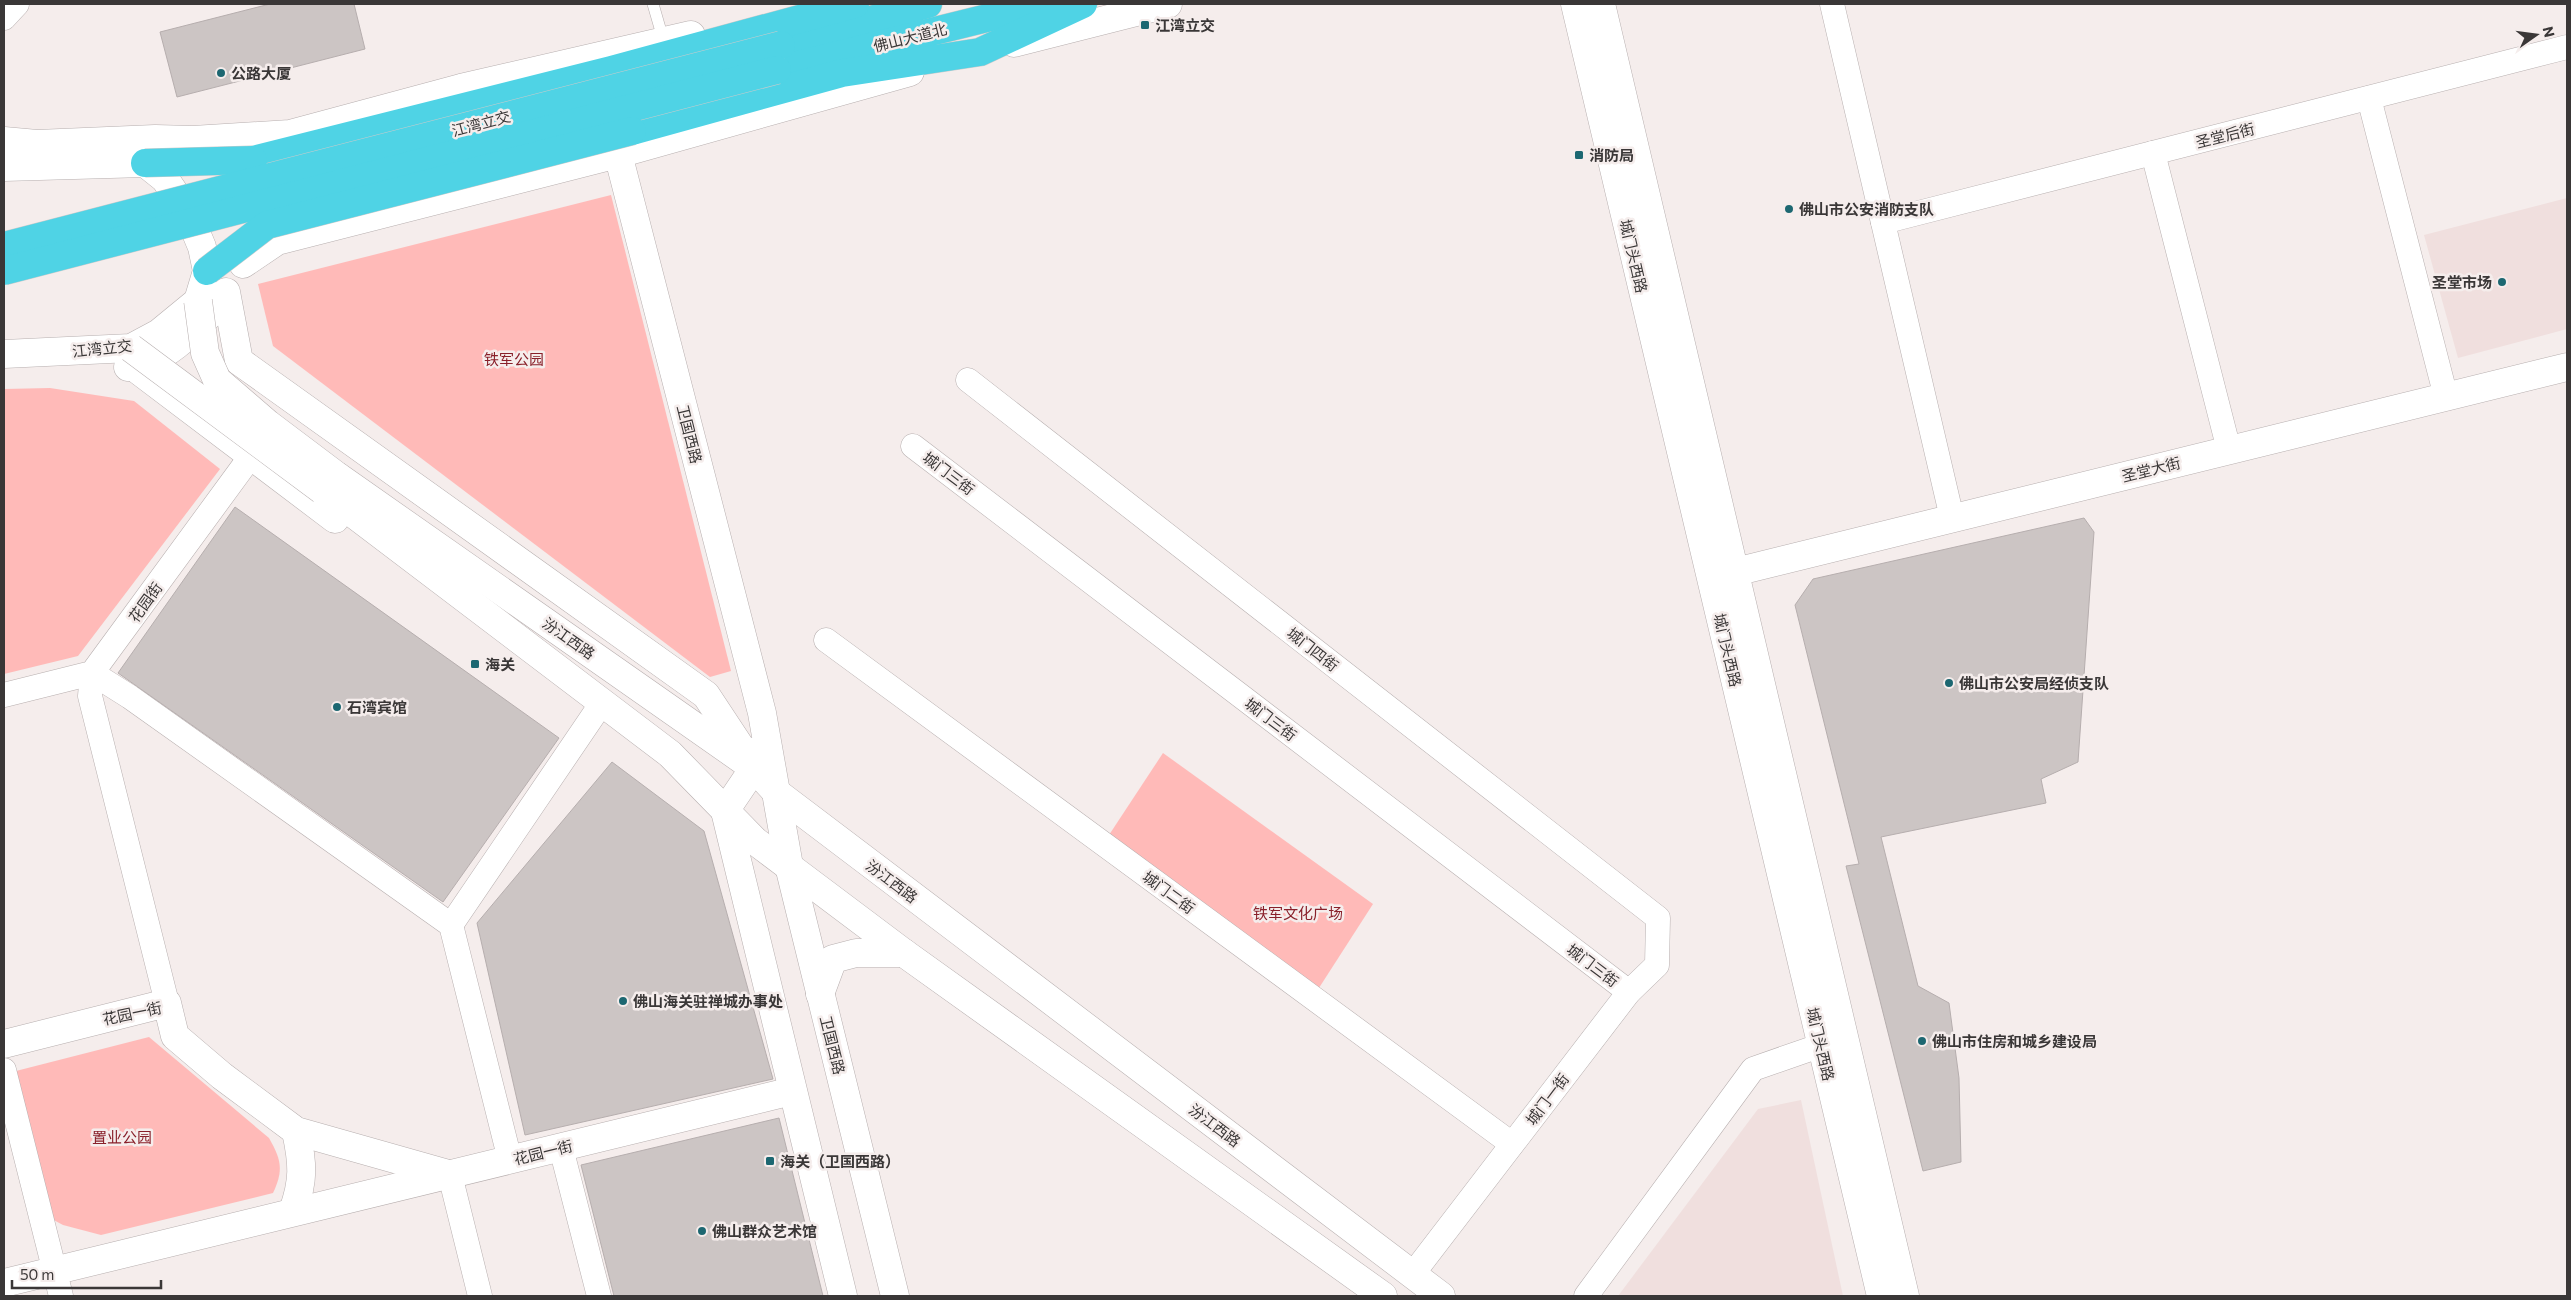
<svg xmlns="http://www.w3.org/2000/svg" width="2571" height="1300" font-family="Commissioner,'Noto Sans SC',sans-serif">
	<rect width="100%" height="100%" fill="#f5edec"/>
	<g fill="#f0dfde">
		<polygon points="2567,198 2567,329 2458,358 2424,235"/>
		<polygon points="1801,1100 1843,1296 1618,1296 1758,1109"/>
	</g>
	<g fill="#ffbab8">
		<polygon points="611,195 731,671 710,677 273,346 258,284"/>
		<polygon points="50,388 134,401 220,469 78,656 4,674 4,389"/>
		<polygon points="1163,753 1373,904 1317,991 1109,835"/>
		<path d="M149,1037L269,1138C281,1159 284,1170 273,1193L101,1235L63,1225L48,1217L12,1072Z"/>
	</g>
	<g fill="#ccc5c4" stroke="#b6aeae">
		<polygon points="270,4 354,4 365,49 177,97 160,32"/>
		<polygon points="235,507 559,738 443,902 118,673"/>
		<polygon points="2084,518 2094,532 2078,762 2041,779 2046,803 1881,837 1918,986 1949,1003 1959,1078 1961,1162 1923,1171 1846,866 1859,864 1795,605 1813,579"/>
		<polygon points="612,762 704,831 773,1079 525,1135 477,923"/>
		<polygon points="779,1118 823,1296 614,1296 581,1165"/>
	</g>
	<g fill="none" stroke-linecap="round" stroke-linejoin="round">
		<g stroke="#b7afaf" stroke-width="12">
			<polyline id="lane" points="653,4 664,42"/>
		</g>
		<g stroke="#b7afaf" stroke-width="25">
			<g id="street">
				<polyline points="1832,4 1952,518"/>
				<polyline points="4,18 17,4"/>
				<polyline points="2369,98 2446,397"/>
				<polyline points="2153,153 2229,450"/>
				<polyline points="1883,222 2567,47"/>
				<polyline points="968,380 1658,918 1657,965 1629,992 1412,1275"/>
				<polyline points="913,446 1629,992"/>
				<polyline points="826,640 1512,1144"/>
				<polyline points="92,673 130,697 451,925 510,1160"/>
				<polyline points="92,673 90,696 167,1003"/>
				<polyline points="4,695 92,673 251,456"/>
				<polyline points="451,925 595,713"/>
				<polyline points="4,1070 61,1296"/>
				<polyline points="561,1148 599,1296"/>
				<polyline points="450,1175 480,1296"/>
				<polyline points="1586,1296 1753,1069 1822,1045"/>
			</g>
		</g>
		<g stroke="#b7afaf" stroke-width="29">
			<g id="secondary">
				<polyline points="1575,4 1881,1296"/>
				<polyline points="1601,4 1905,1296"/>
				<polyline points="1014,43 1168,4"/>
				<polyline points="4,141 37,144 155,139 193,140 290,134 461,88 691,35"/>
				<polyline points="618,154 762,713 789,866 895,1296"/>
				<polyline points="4,167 145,163 165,179 187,211 202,247 207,271 198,301 159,333 131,348 4,354"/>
				<polyline points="243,264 277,241 618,154 910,72"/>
				<polyline points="226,292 239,361 706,695 745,754"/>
				<path d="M128,367C154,369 201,327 215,307"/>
				<polyline points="138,370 335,519"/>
				<polyline points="337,476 754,768 777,793 1441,1296"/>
				<polyline points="322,490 670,754 755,841 904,953 1383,1296"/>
				<polyline points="1735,572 2567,367"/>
				<polyline points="725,811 843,1296"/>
				<polyline points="725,811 754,768 756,751"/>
				<polyline points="820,994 833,959 856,953 904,953"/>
				<polyline points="4,1044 167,1003 175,1036 222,1076 296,1131 448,1174"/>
				<path d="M293,1211C304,1180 303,1164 296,1131"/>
				<polyline points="4,1283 792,1091"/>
			</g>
		</g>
		<g stroke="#cccbcb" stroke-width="29">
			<g id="highway">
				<polyline points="781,45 928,4"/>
				<polyline points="777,70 1044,4"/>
				<polyline points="632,131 842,73 980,52 1083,4"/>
				<polyline points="253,160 611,70 855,4"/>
			</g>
		</g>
		<use href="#lane" stroke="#fff" stroke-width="11"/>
		<use href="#street" stroke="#fff" stroke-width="24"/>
		<use href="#secondary" stroke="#fff" stroke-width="28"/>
		<use href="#highway" stroke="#4fd3e5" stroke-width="28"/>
		<g stroke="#b7afaf" stroke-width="29" stroke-linecap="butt">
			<g id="secondary-bridge">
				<polyline points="198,301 205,353 217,380 268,424 337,476"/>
				<polyline points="131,348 322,490"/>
			</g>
		</g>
		<g stroke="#cccbcb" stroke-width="29" stroke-linecap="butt">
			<g id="highway-bridge">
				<polyline points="145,163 253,160"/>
				<polyline points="4,246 781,45"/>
				<polyline points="4,271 777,70"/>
				<polyline points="207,271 267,225 632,131"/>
			</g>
		</g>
		<use href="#secondary-bridge" stroke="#fff" stroke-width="28"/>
		<use href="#highway-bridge" stroke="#4fd3e5" stroke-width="28"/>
	</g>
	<g fill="#1c6771" stroke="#f5edec" stroke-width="2">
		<rect x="1140" y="20" width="10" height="10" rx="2.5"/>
		<circle cx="221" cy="73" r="5"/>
		<rect x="1574" y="150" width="10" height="10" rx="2.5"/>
		<circle cx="1789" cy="209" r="5"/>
		<circle cx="2502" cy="282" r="5"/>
		<rect x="470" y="659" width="10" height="10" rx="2.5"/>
		<circle cx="1949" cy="683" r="5"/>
		<circle cx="337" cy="707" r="5"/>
		<circle cx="623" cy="1001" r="5"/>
		<circle cx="1922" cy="1041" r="5"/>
		<rect x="765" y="1156" width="10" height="10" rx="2.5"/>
		<circle cx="702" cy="1231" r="5"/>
	</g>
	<g text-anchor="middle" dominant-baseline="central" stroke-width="5" stroke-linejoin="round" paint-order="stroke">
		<g font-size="15" font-weight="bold" fill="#3a3737" stroke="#f5edec" text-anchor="start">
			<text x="1155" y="25">江湾立交</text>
			<text x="231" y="73">公路大厦</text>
			<text x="1589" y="155">消防局</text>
			<text x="1799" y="209">佛山市公安消防支队</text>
			<text x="2492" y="282" text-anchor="end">圣堂市场</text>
			<text x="485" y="664">海关</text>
			<text x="1959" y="683">佛山市公安局经侦支队</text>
			<text x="347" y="707">石湾宾馆</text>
			<text x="633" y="1001">佛山海关驻禅城办事处</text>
			<text x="1932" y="1041">佛山市住房和城乡建设局</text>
			<text x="780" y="1161">海关（卫国西路）</text>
			<text x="712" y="1231">佛山群众艺术馆</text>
		</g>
		<g font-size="15" fill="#3a3737" stroke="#f5edec">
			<text transform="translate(910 37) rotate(-14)">佛山大道北</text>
			<text transform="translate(481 123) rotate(-15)">江湾立交</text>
			<text transform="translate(2225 135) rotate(-14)">圣堂后街</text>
			<text transform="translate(1634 256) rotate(77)">城门头西路</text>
			<text transform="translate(102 348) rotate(-6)">江湾立交</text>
			<text transform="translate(690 434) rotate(76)">卫国西路</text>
			<text transform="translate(2151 469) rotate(-14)">圣堂大街</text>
			<text transform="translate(949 473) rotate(37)">城门三街</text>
			<text transform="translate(145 602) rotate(-54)">花园街</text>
			<text transform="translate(569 638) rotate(35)">汾江西路</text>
			<text transform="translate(1313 649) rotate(38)">城门四街</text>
			<text transform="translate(1728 650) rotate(77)">城门头西路</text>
			<text transform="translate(1271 719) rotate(37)">城门三街</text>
			<text transform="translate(892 881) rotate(37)">汾江西路</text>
			<text transform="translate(1169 892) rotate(36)">城门二街</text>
			<text transform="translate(1593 965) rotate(37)">城门三街</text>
			<text transform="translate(132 1013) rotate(-12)">花园一街</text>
			<text transform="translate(1821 1044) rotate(77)">城门头西路</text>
			<text transform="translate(833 1045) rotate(76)">卫国西路</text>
			<text transform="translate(1547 1099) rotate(-53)">城门一街</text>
			<text transform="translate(1215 1125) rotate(37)">汾江西路</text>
			<text transform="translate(543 1152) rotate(-14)">花园一街</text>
		</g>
		<g font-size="15" fill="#89202a" stroke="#f5edec">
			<text x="514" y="359">铁军公园</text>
			<text x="1298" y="913">铁军文化广场</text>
			<text x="122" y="1137">置业公园</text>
		</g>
	</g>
	<rect width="2571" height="1300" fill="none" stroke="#3a3737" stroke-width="10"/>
	<g transform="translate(2536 35) rotate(76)" stroke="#f5edec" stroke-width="4" paint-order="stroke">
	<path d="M0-4L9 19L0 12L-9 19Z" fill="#3a3737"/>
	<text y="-8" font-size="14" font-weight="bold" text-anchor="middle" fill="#3a3737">N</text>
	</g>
	<path d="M12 1280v8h149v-8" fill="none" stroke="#3a3737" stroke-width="2.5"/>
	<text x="20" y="1280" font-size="15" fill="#3a3737" stroke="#f5edec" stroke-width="4" paint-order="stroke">50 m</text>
</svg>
